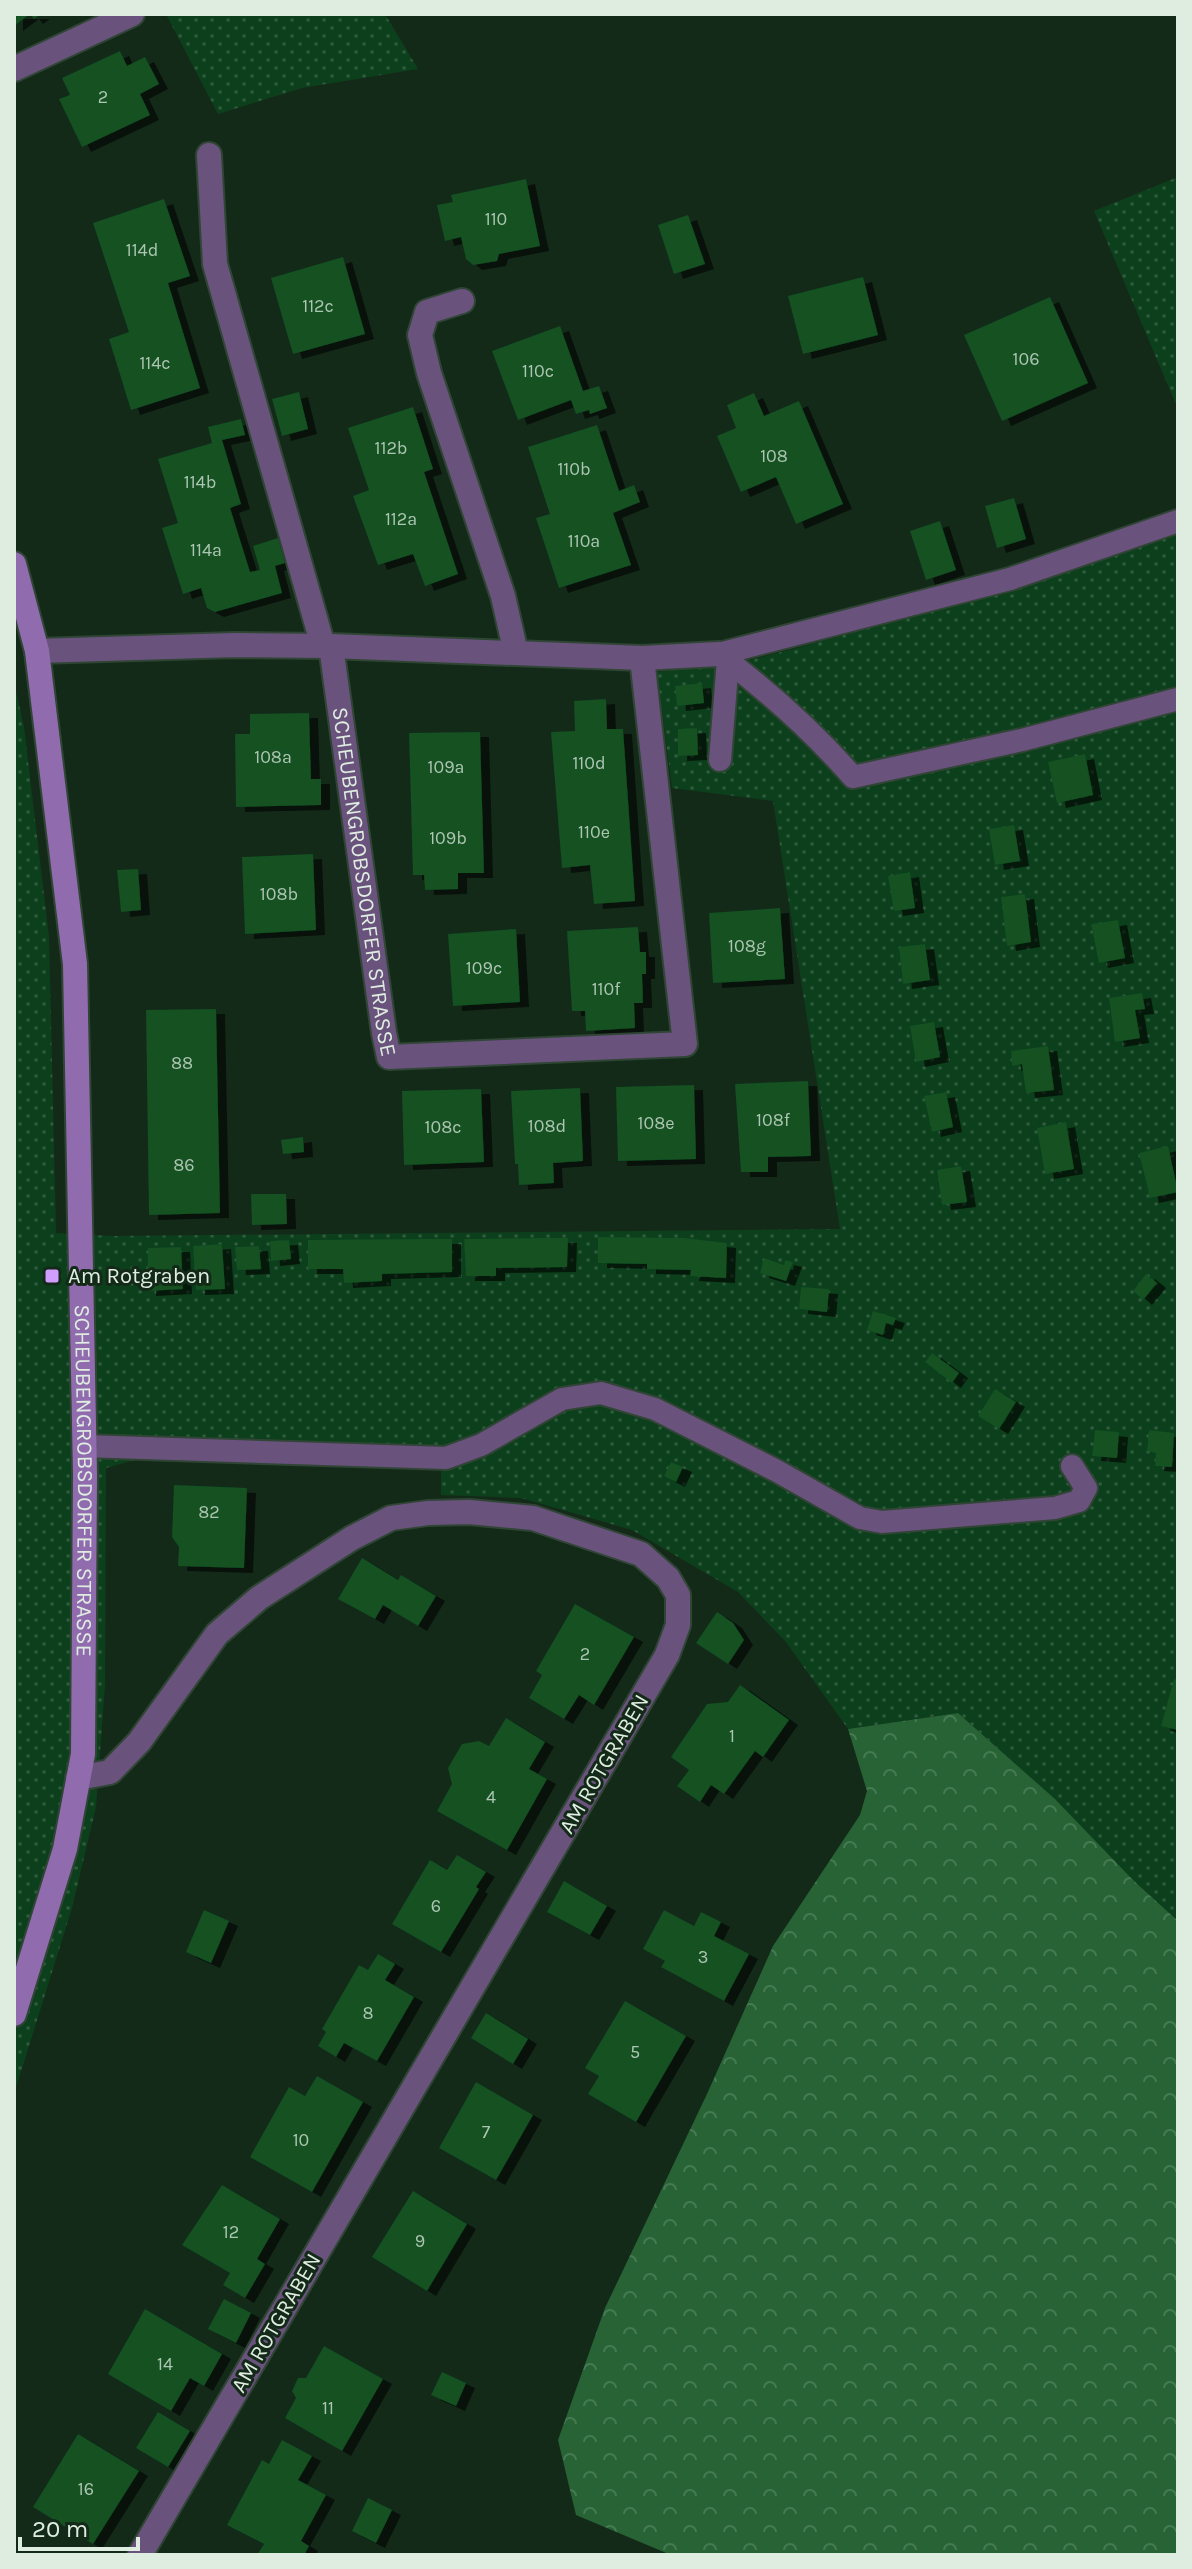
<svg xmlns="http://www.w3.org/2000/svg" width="1192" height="2569" font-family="Karla,sans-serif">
	<defs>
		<pattern id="green-dots" width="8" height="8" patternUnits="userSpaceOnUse" patternTransform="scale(2)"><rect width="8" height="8" fill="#0c3f1b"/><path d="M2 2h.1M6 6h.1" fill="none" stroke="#2f5b3c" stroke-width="1.8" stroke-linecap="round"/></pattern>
		<pattern id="forest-crowns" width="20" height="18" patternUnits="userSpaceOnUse" patternTransform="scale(2)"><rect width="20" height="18" fill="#276335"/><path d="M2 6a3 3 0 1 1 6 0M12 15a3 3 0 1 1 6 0" fill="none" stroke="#467a52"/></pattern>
		<filter id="shadow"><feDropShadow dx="9" dy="5" stdDeviation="0" flood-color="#0009"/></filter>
	</defs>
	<rect width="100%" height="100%" fill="#142a19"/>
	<g fill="url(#green-dots)">
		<polygon points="166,14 385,14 418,69 302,88 218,114"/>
		<polygon points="1178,177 1178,409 1094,211"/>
		<polygon points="1178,529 1178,1921 1134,1881 1055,1799 958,1713 848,1729 786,1642 738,1592 632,1530 521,1498 441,1495 441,1466 145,1457 106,1468 105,1685 96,1807 72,1908 14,2094 14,682 24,727 49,937 56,1233 111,1236 840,1229 773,801 672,788 657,672 750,660 793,649 1005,590"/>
	</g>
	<polygon fill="url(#forest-crowns)" points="958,1713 1055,1799 1134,1881 1178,1921 1178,2555 671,2555 576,2515 558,2440 605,2308 707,2094 773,1946 860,1815 867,1791 848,1729"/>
	<g fill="#125124" filter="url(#shadow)">
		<polygon points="14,14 41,14 34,19 30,14 14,26"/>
		<polygon points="120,51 127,66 145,57 159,84 140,94 150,115 82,147 59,99 70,95 62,78"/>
		<polygon points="526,179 540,246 499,254 497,261 473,265 466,259 461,237 445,241 437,205 453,202 451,195"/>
		<polygon points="164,199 190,276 168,283 200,388 131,410 109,339 129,332 93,223"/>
		<polygon points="688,215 705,264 674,274 658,225"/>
		<polygon points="343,257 365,334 293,354 271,278"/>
		<polygon points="863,277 878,335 803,354 788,296"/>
		<polygon points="1050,297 1088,383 1002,421 964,335"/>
		<polygon points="560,326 583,391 599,386 607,408 590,414 589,410 576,414 571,400 518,420 492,351"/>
		<polygon points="299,392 308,429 282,436 272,399"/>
		<polygon points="754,393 764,416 799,401 843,504 796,524 776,477 741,492 717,436 736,428 727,405"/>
		<polygon points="413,407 433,469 424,472 458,574 425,586 413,554 378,565 353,496 369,490 348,428"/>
		<polygon points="241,419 245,435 222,440 241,504 230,508 250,572 260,570 253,546 278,538 285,563 275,566 282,593 215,612 207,608 201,588 183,594 162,528 178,523 158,459 212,443 208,427"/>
		<polygon points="597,425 619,491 634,485 640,502 613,513 631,565 559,588 536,518 550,514 528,447"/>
		<polygon points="1014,498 1026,539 997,548 985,506"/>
		<polygon points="940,521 956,570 926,580 910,531"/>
		<polygon points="702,683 704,703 677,706 675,686"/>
		<polygon points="606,699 607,729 623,729 635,901 594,904 590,865 562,868 551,732 575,731 574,701"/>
		<polygon points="309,713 311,779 321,779 321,805 236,807 235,734 250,734 250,714"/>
		<polygon points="697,728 698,755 678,756 678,729"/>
		<polygon points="480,732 484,873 458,873 458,889 425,890 424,875 413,875 409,733"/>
		<polygon points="1085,754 1093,795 1057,803 1048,762"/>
		<polygon points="1014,825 1020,861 995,865 989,829"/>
		<polygon points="313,854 316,930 245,934 242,857"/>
		<polygon points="138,869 141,910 121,912 117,870"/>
		<polygon points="910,872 915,908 894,911 888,876"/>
		<polygon points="1025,894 1031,942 1007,946 1001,897"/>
		<polygon points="780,908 785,979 713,983 709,913"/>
		<polygon points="1118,920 1125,958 1099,963 1091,924"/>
		<polygon points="638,927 640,952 646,952 646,974 642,974 643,1003 634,1003 635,1028 586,1031 585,1011 572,1011 567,931"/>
		<polygon points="516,929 520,1002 453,1006 448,934"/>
		<polygon points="925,944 930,980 903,984 899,947"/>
		<polygon points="1142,993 1145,1009 1135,1010 1140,1038 1115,1042 1109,998"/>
		<polygon points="216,1009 220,1213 149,1215 146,1010"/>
		<polygon points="934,1022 940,1057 916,1062 910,1026"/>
		<polygon points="1048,1046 1054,1090 1026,1093 1022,1064 1012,1066 1011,1051"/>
		<polygon points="808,1081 811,1156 768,1157 768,1172 741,1172 735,1084"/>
		<polygon points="694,1085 696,1159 618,1161 616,1087"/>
		<polygon points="580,1088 583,1161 553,1163 554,1183 519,1185 518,1164 515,1164 511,1091"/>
		<polygon points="481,1089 484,1162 404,1165 402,1091"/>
		<polygon points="946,1092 953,1127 932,1132 924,1096"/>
		<polygon points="1066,1122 1074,1169 1045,1174 1037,1128"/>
		<polygon points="303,1137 304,1152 283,1154 281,1140"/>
		<polygon points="1168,1146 1178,1192 1150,1198 1139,1153"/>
		<polygon points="961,1166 967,1202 942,1205 937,1170"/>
		<polygon points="251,1194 286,1194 287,1224 252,1225"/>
		<polygon points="598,1237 684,1238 727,1243 726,1278 690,1276 691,1270 647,1269 647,1264 598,1263"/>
		<polygon points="541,1238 568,1238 567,1267 496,1268 496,1276 466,1276 464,1239"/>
		<polygon points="417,1239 452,1239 452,1272 382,1274 382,1281 344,1283 343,1269 308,1269 308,1240"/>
		<polygon points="289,1240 291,1259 271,1261 270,1241"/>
		<polygon points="222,1244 225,1289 196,1290 193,1246"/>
		<polygon points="259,1246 261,1269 237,1270 235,1247"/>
		<polygon points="181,1247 183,1289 147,1291 148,1248"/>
		<polygon points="764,1258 784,1265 785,1260 793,1262 786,1281 760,1273"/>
		<polygon points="1146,1274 1157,1283 1143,1300 1133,1291"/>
		<polygon points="801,1287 829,1289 827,1312 799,1309"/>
		<polygon points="873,1311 896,1318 893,1325 886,1323 883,1335 867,1330"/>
		<polygon points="932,1353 959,1373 952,1383 925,1362"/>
		<polygon points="995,1389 1016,1402 999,1429 978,1416"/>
		<polygon points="1095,1430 1119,1432 1117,1458 1092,1456"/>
		<polygon points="1149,1430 1174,1433 1172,1467 1155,1466 1156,1453 1147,1451"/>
		<polygon points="671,1462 683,1467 676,1482 664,1476"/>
		<polygon points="174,1485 247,1488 244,1568 178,1566 179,1547 172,1537"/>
		<polygon points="362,1558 398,1580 401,1575 436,1596 418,1626 383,1605 375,1619 338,1599"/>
		<polygon points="575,1604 634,1637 594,1705 579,1695 564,1719 529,1698 542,1675 536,1671"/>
		<polygon points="717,1612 733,1623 744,1640 728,1664 696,1643"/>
		<polygon points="1174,1679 1178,1680 1178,1730 1161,1726"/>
		<polygon points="740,1685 789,1720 763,1757 755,1751 724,1794 711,1785 700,1802 677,1786 689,1770 671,1757 707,1704 728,1702"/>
		<polygon points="506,1718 545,1742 529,1769 547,1779 507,1850 437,1811 452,1784 448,1768 462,1744 479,1741 489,1746"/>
		<polygon points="457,1855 486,1872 476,1887 479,1889 441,1952 392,1924 430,1860 447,1870"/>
		<polygon points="564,1881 607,1906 590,1935 547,1912"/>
		<polygon points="204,1910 229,1921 211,1963 186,1952"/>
		<polygon points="664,1910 694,1926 701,1912 721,1922 714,1936 749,1954 724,2001 661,1967 665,1961 643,1949"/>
		<polygon points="378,1954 395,1964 385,1980 414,1997 377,2061 344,2043 336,2057 318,2046 326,2032 322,2029 359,1965 368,1970"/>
		<polygon points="625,2001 686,2036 636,2122 588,2094 599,2076 585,2068"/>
		<polygon points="486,2013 528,2039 513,2064 471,2038"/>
		<polygon points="317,2076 363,2102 312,2192 250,2157 289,2087 305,2096"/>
		<polygon points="476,2082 533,2115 496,2180 439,2148"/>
		<polygon points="222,2185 280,2219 257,2259 265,2264 245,2298 223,2285 230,2273 182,2245"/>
		<polygon points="413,2191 467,2224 427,2291 372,2257"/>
		<polygon points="224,2299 251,2313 236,2343 208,2329"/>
		<polygon points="145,2309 222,2354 204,2386 190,2378 171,2411 108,2374"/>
		<polygon points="324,2346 383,2379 342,2451 285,2418 296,2398 292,2391 298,2378 306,2378"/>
		<polygon points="442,2372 466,2383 456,2406 431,2395"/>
		<polygon points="158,2412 190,2431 168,2467 136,2448"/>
		<polygon points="78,2434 139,2471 93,2544 33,2507"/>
		<polygon points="282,2440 312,2456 298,2480 326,2495 301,2541 309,2546 304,2555 257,2555 264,2544 227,2525 262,2460 269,2464"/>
		<polygon points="368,2498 392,2510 376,2543 352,2531"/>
	</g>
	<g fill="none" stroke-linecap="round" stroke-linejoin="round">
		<g stroke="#304535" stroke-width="26">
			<g id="lane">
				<path d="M719,654C769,692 811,729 853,777L1022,740L1178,699"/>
				<polyline points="719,654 1010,579 1178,521"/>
				<polyline points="720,760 728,660"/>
				<polyline points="84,1446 446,1458 481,1445 562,1399 601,1393 655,1409 777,1471 860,1518 882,1522 1055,1508 1079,1501 1086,1488 1072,1466"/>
			</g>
		</g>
		<g stroke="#304535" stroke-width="28">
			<g id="street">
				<polyline points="14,69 132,14"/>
				<polyline points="209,155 215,264 323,646"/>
				<polyline points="462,301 427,312 420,335 429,373 503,596 516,653"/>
				<path id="s1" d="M331,646L384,1033L389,1057L685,1044L642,658"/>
				<polyline points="37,651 235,645 331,646 642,658 719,654"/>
				<polyline points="78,1778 110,1772 139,1742 217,1634 259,1598 352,1538 391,1518 428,1513 469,1512 533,1518 641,1554 668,1578 678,1595 678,1625 667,1655 140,2555"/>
			</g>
		</g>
		<g stroke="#304535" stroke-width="28">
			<g id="secondary">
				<path id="s2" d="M14,564L37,651L75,964L85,1474L83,1754L65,1849L14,2014"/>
			</g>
		</g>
		<use href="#lane" stroke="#69537d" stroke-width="22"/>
		<use href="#street" stroke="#69537d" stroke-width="24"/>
		<use href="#secondary" stroke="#906caf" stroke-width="24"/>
	</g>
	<rect fill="#d19dfe" stroke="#142a19" stroke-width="3" x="44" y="1268" width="16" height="16" rx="4"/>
	<g text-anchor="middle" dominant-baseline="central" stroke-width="6" stroke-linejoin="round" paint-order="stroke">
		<g font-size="18" fill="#acc6b2">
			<text x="103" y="97">2</text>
			<text x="496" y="219">110</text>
			<text x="142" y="250">114d</text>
			<text x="318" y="306">112c</text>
			<text x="1026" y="359">106</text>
			<text x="155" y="363">114c</text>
			<text x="538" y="371">110c</text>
			<text x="391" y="448">112b</text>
			<text x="774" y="456">108</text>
			<text x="574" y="469">110b</text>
			<text x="200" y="482">114b</text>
			<text x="401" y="519">112a</text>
			<text x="584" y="541">110a</text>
			<text x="206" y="550">114a</text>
			<text x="273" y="757">108a</text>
			<text x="589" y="763">110d</text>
			<text x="446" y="767">109a</text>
			<text x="594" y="832">110e</text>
			<text x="448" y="838">109b</text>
			<text x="279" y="894">108b</text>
			<text x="747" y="946">108g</text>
			<text x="484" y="968">109c</text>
			<text x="606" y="989">110f</text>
			<text x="182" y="1063">88</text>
			<text x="773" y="1120">108f</text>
			<text x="656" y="1123">108e</text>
			<text x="547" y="1126">108d</text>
			<text x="443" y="1127">108c</text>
			<text x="184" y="1165">86</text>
			<text x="209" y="1512">82</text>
			<text x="585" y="1654">2</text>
			<text x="732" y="1736">1</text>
			<text x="491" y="1797">4</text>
			<text x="436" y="1906">6</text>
			<text x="703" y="1957">3</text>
			<text x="368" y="2013">8</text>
			<text x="635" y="2052">5</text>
			<text x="486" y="2132">7</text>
			<text x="301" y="2140">10</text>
			<text x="231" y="2232">12</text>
			<text x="420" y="2241">9</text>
			<text x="165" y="2364">14</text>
			<text x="328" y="2408">11</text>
			<text x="86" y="2489">16</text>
		</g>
		<g font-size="22" fill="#dfede1" stroke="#142a19">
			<text stroke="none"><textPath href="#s1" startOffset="238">SCHEUBENGROBSDORFER STRASSE</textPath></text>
			<text stroke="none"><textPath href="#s2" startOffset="922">SCHEUBENGROBSDORFER STRASSE</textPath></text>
			<text transform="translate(604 1764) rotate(-60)">AM ROTGRABEN</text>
			<text transform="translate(276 2323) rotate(-60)">AM ROTGRABEN</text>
		</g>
		<g font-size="22" fill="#dfede1" stroke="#142a19" text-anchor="start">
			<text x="68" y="1276">Am Rotgraben</text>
		</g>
	</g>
	<rect width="1192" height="2569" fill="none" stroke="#dfede1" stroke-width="32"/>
	<path d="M20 2537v12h118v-12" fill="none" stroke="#dfede1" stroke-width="4"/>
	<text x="32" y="2537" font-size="24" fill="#dfede1" stroke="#142a19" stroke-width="6" paint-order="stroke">20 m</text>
</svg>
